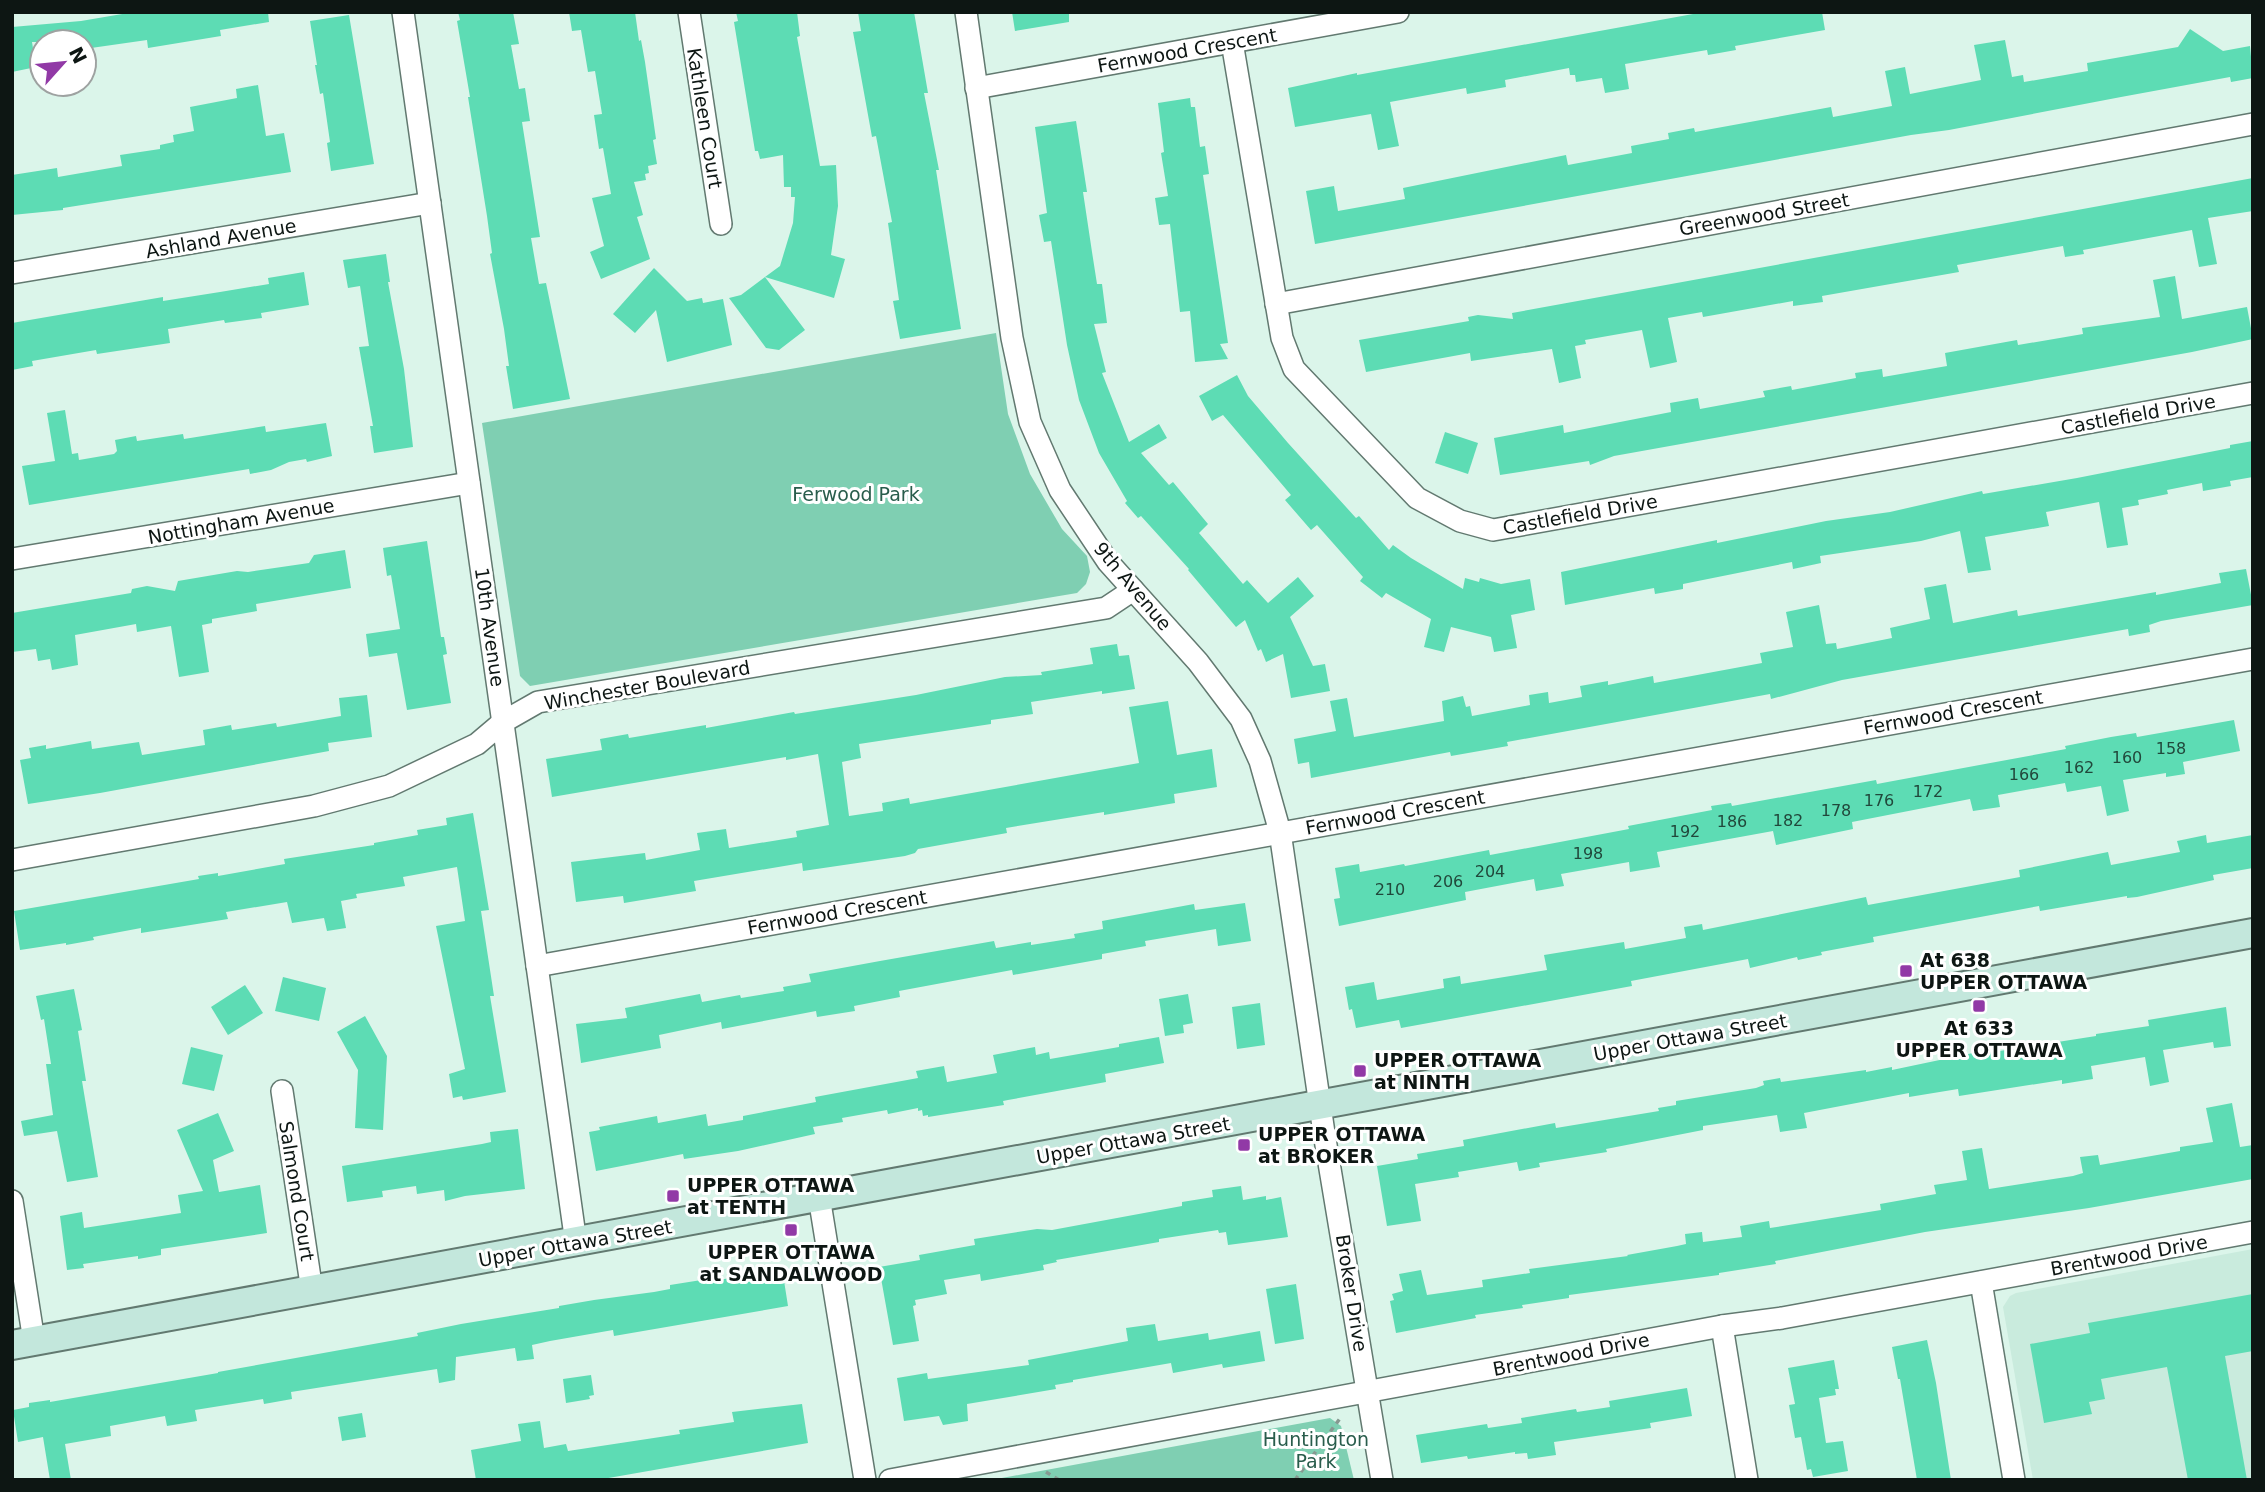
<svg xmlns="http://www.w3.org/2000/svg" width="2265" height="1492" font-family="'DejaVu Sans',sans-serif">
	<rect width="100%" height="100%" fill="#dbf5ea"/>
	<polygon fill="#c9ebdd" points="2253,1249 2253,1480 2033,1480 2003,1307 2010,1296 2016,1293"/>
	<g fill="#7fcfb2">
		<polygon points="996,333 1008,414 1030,474 1062,529 1087,556 1090,572 1086,584 1077,593 530,686 520,676 482,423"/>
		<polygon points="1330,1418 1341,1426 1354,1480 991,1480"/>
	</g>
	<g fill="#5ddcb4">
		<polygon points="134,12 268,12 269,22 220,30 221,36 148,48 147,40 84,49 84,42 32,42 36,67 12,72 12,27 81,21"/>
		<polygon points="458,12 513,12 519,44 511,45 519,89 525,88 530,121 522,122 540,237 531,238 539,284 546,283 570,399 513,409 506,366 509,366 504,329 490,254 492,253 487,216 468,97 470,97 457,21 460,20"/>
		<polygon points="569,12 635,12 639,41 641,40 645,62 656,139 653,140 657,164 648,166 649,173 645,174 646,180 634,182 643,215 637,217 650,259 601,279 590,252 604,246 592,198 611,194 603,148 599,149 594,115 602,114 595,71 588,72 581,30 572,31"/>
		<polygon points="736,12 797,12 800,36 797,37 820,166 836,165 838,206 831,255 845,259 834,298 765,277 780,266 793,223 795,197 791,197 791,187 784,187 783,155 760,159 758,151 755,151 734,22 738,21"/>
		<polygon points="858,12 914,12 928,93 924,93 939,170 936,170 961,329 900,339 893,301 899,300 888,223 892,222 876,136 872,137 853,32 861,31"/>
		<polygon points="1012,12 1069,12 1069,22 1015,31"/>
		<polygon points="1704,12 1822,12 1825,30 1735,46 1736,50 1708,55 1707,50 1625,64 1629,89 1605,93 1602,78 1576,82 1575,75 1570,75 1569,68 1505,80 1506,87 1467,94 1466,88 1390,102 1399,146 1378,150 1371,114 1295,127 1288,88 1357,73 1357,75"/>
		<polygon points="349,15 374,164 331,171 327,143 330,142 323,93 320,94 315,65 317,65 310,21"/>
		<polygon points="2190,29 2223,51 2250,46 2253,78 2231,82 2230,77 2121,97 1949,130 1911,135 1315,244 1306,191 1334,186 1338,211 1405,199 1403,188 1566,155 1568,165 1632,153 1631,146 1669,139 1668,133 1694,128 1695,132 1831,107 1833,117 1892,106 1885,71 1905,67 1910,94 1981,80 1974,45 2005,40 2012,77 2023,75 2024,82 2088,71 2087,63 2178,47"/>
		<polygon points="258,85 266,136 284,133 291,172 63,208 63,210 12,215 12,175 57,168 58,177 122,166 120,155 160,149 160,145 174,142 173,135 194,131 190,107 237,98 236,89"/>
		<polygon points="1190,98 1191,107 1195,107 1200,147 1205,146 1209,174 1203,175 1228,343 1220,344 1228,359 1195,362 1190,311 1180,312 1170,224 1159,225 1155,198 1168,196 1161,153 1164,152 1158,103"/>
		<polygon points="1076,121 1087,192 1083,192 1092,252 1097,284 1102,284 1107,323 1094,324 1106,372 1102,373 1129,442 1159,424 1167,438 1141,453 1169,485 1173,482 1208,524 1199,533 1243,584 1247,580 1268,603 1298,577 1314,596 1290,617 1313,666 1325,664 1330,691 1291,698 1283,654 1266,662 1261,649 1258,651 1245,620 1236,627 1188,570 1189,569 1141,516 1138,518 1125,503 1127,501 1099,453 1079,400 1067,345 1051,241 1044,242 1039,215 1047,213 1035,127"/>
		<polygon points="2253,178 2253,211 2208,218 2217,264 2199,267 2192,230 2083,250 2084,254 2065,257 2063,246 1957,265 1959,272 1822,296 1823,302 1793,306 1793,301 1703,317 1702,312 1668,318 1677,362 1650,368 1642,330 1585,340 1586,344 1575,346 1581,378 1559,383 1552,349 1471,361 1470,353 1366,372 1359,340 1469,321 1468,317 1478,315 1513,319 1512,313"/>
		<polygon points="386,254 390,282 388,282 404,369 413,447 374,453 370,426 373,426 359,347 369,346 360,286 348,288 343,260"/>
		<polygon points="654,268 687,301 702,298 703,303 723,299 732,345 667,362 656,310 635,333 613,314"/>
		<polygon points="304,272 309,305 261,313 262,318 225,323 224,320 168,329 170,343 97,354 96,350 32,361 33,366 12,370 12,323 163,297 163,301 220,292 269,284 268,278"/>
		<polygon points="2175,276 2182,319 2247,307 2253,339 2192,352 1614,456 1590,465 1589,461 1500,475 1494,438 1563,425 1564,433 1671,412 1670,403 1698,398 1700,409 1765,397 1763,391 1791,386 1792,390 1856,378 1855,373 1882,369 1883,377 1947,366 1945,353 2017,340 2018,345 2083,334 2082,328 2160,317 2153,280"/>
		<polygon points="765,277 805,330 779,350 766,348 729,298 741,295"/>
		<polygon points="1237,375 1248,396 1288,443 1356,518 1359,516 1389,550 1393,545 1411,558 1463,589 1465,578 1479,582 1480,578 1501,584 1530,579 1535,610 1511,615 1517,648 1494,652 1491,637 1451,627 1444,652 1424,647 1431,619 1386,593 1382,598 1360,581 1363,577 1317,525 1311,530 1285,500 1291,495 1223,415 1212,421 1199,396"/>
		<polygon points="65,410 72,454 78,453 79,460 114,454 117,451 115,440 136,436 137,441 183,434 184,439 265,426 266,432 326,423 332,456 307,462 306,459 289,462 271,470 250,474 249,469 29,505 22,466 55,461 47,413"/>
		<polygon points="1445,432 1478,443 1468,474 1435,463"/>
		<polygon points="2253,441 2253,477 2230,481 2231,486 2203,491 2202,483 2167,490 2168,494 2138,500 2139,505 2122,508 2128,545 2107,548 2099,502 2046,512 2049,526 1985,537 1991,570 1968,573 1960,531 1921,541 1820,556 1821,563 1793,569 1792,562 1683,584 1683,589 1655,594 1654,588 1565,605 1561,572 1717,540 1717,543 1826,521 1890,512 1982,491 1983,494 2077,478 2230,448 2230,445"/>
		<polygon points="427,541 441,637 444,637 447,654 443,655 451,703 407,710 397,653 369,657 366,634 400,629 391,575 387,576 383,548"/>
		<polygon points="345,550 351,588 256,604 257,611 212,619 212,623 202,625 209,672 179,677 171,626 137,632 136,624 75,635 78,665 52,670 50,659 38,661 36,649 12,652 12,613 131,593 132,589 147,586 175,591 178,581 237,571 248,572 309,563 314,555"/>
		<polygon points="2246,569 2253,605 2161,621 2149,625 2150,632 2129,636 2128,629 1842,680 1771,699 1770,694 1507,742 1508,746 1451,756 1450,752 1311,778 1309,762 1298,764 1294,739 1336,731 1330,701 1347,698 1354,737 1444,721 1442,701 1463,696 1466,707 1470,706 1472,716 1530,705 1529,695 1548,692 1549,703 1582,697 1580,686 1608,681 1608,685 1653,676 1654,683 1762,663 1760,653 1793,647 1786,612 1819,605 1826,644 1836,643 1837,649 1892,638 1890,628 1930,619 1924,588 1946,584 1953,623 2017,610 2018,616 2156,592 2156,595 2221,583 2219,573"/>
		<polygon points="1117,644 1119,656 1129,655 1135,689 1102,694 1102,691 1031,702 1033,714 991,720 991,724 859,744 861,758 842,762 849,816 883,811 882,803 909,798 910,804 1139,763 1129,707 1168,701 1177,755 1212,749 1217,787 1174,794 1175,803 1104,815 1104,812 1006,828 1007,833 918,849 915,853 905,856 803,871 802,863 694,881 696,891 624,903 623,896 576,902 571,862 645,853 646,860 700,850 697,833 726,829 729,848 797,837 796,831 829,825 818,754 786,760 786,757 552,797 546,759 602,750 600,739 628,734 629,738 706,725 706,728 794,712 795,714 916,695 1005,677 1042,675 1041,672 1093,664 1090,648"/>
		<polygon points="367,695 372,737 328,743 329,751 100,793 28,804 20,760 31,758 29,748 46,745 46,749 91,741 92,749 139,742 142,755 205,745 203,730 231,725 232,730 276,723 277,727 341,716 339,698"/>
		<polygon points="2234,720 2240,751 2183,762 2185,774 2166,777 2166,773 2123,780 2129,811 2107,816 2101,786 2067,792 2065,783 1998,795 2000,807 1973,811 1970,799 1852,822 1853,829 1776,845 1773,831 1740,837 1657,852 1660,867 1630,872 1629,862 1561,874 1564,886 1536,891 1534,879 1465,892 1466,900 1339,926 1334,899 1340,898 1335,868 1359,864 1360,872 1404,864 1405,866 1489,850 1490,855 1629,829 1628,826 1712,810 1711,806 1731,803 1732,806 1876,780 1877,784 1893,781 2066,749 2065,746 2111,737 2136,733 2137,737"/>
		<polygon points="473,813 489,910 481,911 494,996 490,996 506,1092 463,1100 462,1096 453,1098 449,1074 465,1069 436,926 465,921 457,867 403,877 405,886 356,894 357,898 341,901 346,928 327,931 324,918 292,923 287,902 226,912 228,919 141,933 141,928 93,937 94,940 66,945 66,943 20,950 14,911 199,879 198,876 218,873 218,876 285,864 284,859 374,845 374,843 418,835 417,830 447,825 446,818"/>
		<polygon points="2206,835 2207,843 2253,835 2253,868 2213,875 2214,880 2137,897 2127,898 2127,896 2040,911 2039,906 1873,937 1874,942 1821,952 1822,955 1798,960 1797,957 1750,968 1748,959 1631,981 1632,986 1401,1028 1399,1020 1356,1028 1352,1009 1349,1010 1345,987 1374,982 1377,1000 1444,988 1443,979 1460,976 1461,984 1547,970 1544,955 1624,942 1625,949 1686,938 1684,927 1702,924 1703,930 1866,897 1868,905 2020,877 2019,870 2108,852 2111,865 2180,852 2177,841"/>
		<polygon points="1245,903 1251,941 1218,946 1216,929 1145,941 1146,946 1102,954 1102,959 1013,975 1012,970 899,991 900,997 854,1006 855,1011 817,1017 816,1011 722,1029 721,1022 659,1035 661,1048 581,1063 576,1024 627,1018 625,1008 700,994 702,1002 740,995 741,998 784,991 783,987 811,982 809,974 880,961 994,941 996,948 1031,942 1031,945 1075,938 1074,934 1103,929 1102,921 1194,904 1195,910"/>
		<polygon points="283,977 326,988 319,1021 275,1011"/>
		<polygon points="245,985 263,1013 228,1035 211,1007"/>
		<polygon points="74,989 82,1030 78,1031 86,1081 82,1081 98,1177 67,1182 57,1131 24,1136 21,1121 53,1115 46,1064 51,1064 44,1019 41,1020 36,996"/>
		<polygon points="1188,994 1193,1023 1183,1025 1184,1033 1165,1036 1159,999"/>
		<polygon points="1260,1003 1265,1045 1237,1049 1232,1007"/>
		<polygon points="2226,1007 2231,1046 2214,1048 2213,1042 2163,1050 2169,1082 2150,1086 2145,1057 2091,1066 2093,1079 2062,1084 2062,1080 1959,1096 1958,1089 1909,1097 1909,1093 1804,1113 1807,1128 1780,1132 1777,1115 1703,1126 1703,1130 1606,1149 1607,1152 1539,1163 1540,1167 1519,1171 1517,1162 1458,1172 1459,1177 1415,1184 1421,1221 1387,1226 1377,1166 1418,1159 1417,1154 1464,1146 1463,1140 1555,1123 1556,1128 1659,1111 1658,1108 1676,1105 1676,1101 1756,1088 1764,1085 1763,1081 1780,1078 1781,1082 1866,1070 1866,1072 1892,1067 1892,1070 1992,1049 1993,1052 2096,1036 2096,1034 2149,1026 2148,1020"/>
		<polygon points="365,1016 387,1056 383,1130 355,1128 358,1070 337,1032"/>
		<polygon points="1159,1037 1164,1063 1105,1074 1106,1082 1008,1100 1003,1101 1004,1105 928,1117 928,1115 923,1116 922,1110 918,1111 918,1108 888,1114 887,1110 842,1118 843,1122 813,1127 815,1134 738,1151 684,1159 683,1154 596,1171 589,1132 600,1130 599,1127 657,1116 658,1123 706,1114 708,1126 743,1120 743,1116 816,1102 815,1097 918,1078 916,1071 944,1066 947,1082 997,1073 993,1055 1035,1047 1036,1055 1049,1052 1050,1059 1119,1047 1119,1044"/>
		<polygon points="191,1047 223,1055 214,1091 182,1084"/>
		<polygon points="2232,1103 2240,1147 2253,1145 2253,1179 2089,1208 1925,1232 1775,1261 1776,1264 1719,1273 1719,1275 1569,1295 1569,1298 1522,1305 1523,1308 1475,1315 1476,1318 1396,1333 1390,1301 1394,1300 1392,1294 1403,1291 1399,1274 1421,1270 1427,1295 1483,1287 1482,1280 1530,1273 1529,1269 1628,1256 1627,1255 1677,1246 1686,1244 1685,1234 1702,1232 1703,1242 1742,1237 1740,1226 1769,1221 1770,1228 1881,1210 1880,1204 1936,1194 1934,1185 1967,1180 1962,1151 1982,1148 1989,1189 2073,1176 2083,1173 2080,1157 2098,1155 2100,1165 2180,1151 2180,1147 2213,1142 2206,1108"/>
		<polygon points="218,1113 234,1151 213,1160 219,1192 260,1185 267,1233 161,1249 161,1255 138,1259 138,1256 83,1264 84,1268 67,1270 60,1216 82,1212 84,1228 181,1213 178,1195 203,1191 177,1130"/>
		<polygon points="518,1129 525,1189 465,1196 445,1201 444,1190 417,1194 416,1186 382,1191 383,1197 347,1202 342,1166 482,1144 491,1142 490,1132"/>
		<polygon points="1241,1186 1243,1200 1266,1196 1266,1200 1281,1197 1288,1237 1228,1245 1226,1232 1219,1233 1218,1230 1159,1239 1159,1242 1056,1260 1057,1262 1043,1265 1044,1270 981,1281 980,1274 944,1280 947,1294 915,1300 916,1305 913,1306 919,1341 893,1345 879,1267 920,1260 919,1255 975,1245 974,1239 1037,1229 1052,1230 1182,1206 1182,1202 1213,1197 1212,1190"/>
		<polygon points="782,1268 788,1306 614,1336 613,1330 550,1341 532,1345 534,1359 517,1361 515,1348 456,1357 455,1380 439,1383 437,1369 291,1392 292,1399 264,1404 263,1399 195,1410 197,1421 167,1426 165,1416 110,1426 111,1436 65,1444 71,1480 50,1480 43,1437 18,1442 13,1410 29,1407 29,1403 50,1400 50,1402 218,1373 218,1372 418,1336 417,1333 461,1324 559,1308 559,1306 594,1300 654,1292 670,1289 670,1285 714,1278 714,1281"/>
		<polygon points="1296,1284 1304,1339 1275,1344 1266,1289"/>
		<polygon points="2253,1294 2253,1351 2225,1356 2247,1480 2188,1480 2167,1367 2101,1379 2105,1399 2089,1402 2092,1414 2044,1423 2030,1344 2090,1333 2088,1323"/>
		<polygon points="1155,1324 1158,1341 1208,1333 1209,1340 1260,1331 1265,1361 1223,1368 1222,1364 1173,1373 1171,1363 1073,1380 1073,1382 1055,1385 1056,1389 967,1404 968,1421 943,1425 939,1416 904,1421 897,1378 927,1373 928,1379 1029,1365 1028,1360 1128,1341 1126,1328"/>
		<polygon points="1927,1340 1936,1383 1951,1480 1917,1480 1900,1379 1898,1379 1892,1347"/>
		<polygon points="1834,1360 1839,1389 1835,1389 1836,1395 1819,1398 1826,1443 1843,1441 1848,1471 1813,1477 1811,1469 1807,1470 1801,1437 1795,1438 1789,1405 1795,1404 1788,1368"/>
		<polygon points="591,1375 594,1395 589,1396 590,1399 566,1403 563,1379"/>
		<polygon points="1687,1388 1692,1416 1650,1423 1651,1428 1554,1442 1556,1455 1528,1459 1527,1453 1515,1454 1515,1452 1468,1459 1467,1456 1421,1463 1416,1435 1487,1424 1488,1428 1522,1423 1521,1418 1576,1409 1577,1412 1610,1407 1609,1401"/>
		<polygon points="802,1404 808,1443 597,1480 476,1480 471,1450 521,1441 518,1424 540,1421 544,1448 566,1444 568,1451 680,1434 679,1430 734,1422 732,1412"/>
		<polygon points="362,1413 366,1437 342,1441 338,1417"/>
	</g>
	<g fill="none" stroke-linecap="round" stroke-linejoin="round">
		<g stroke="#627970" stroke-width="24">
			<g id="minor">
				<polyline points="403,12 576,1243"/>
				<polyline points="689,12 721,224"/>
				<polyline points="966,12 1012,338 1030,422 1060,490 1108,562 1198,662 1241,719 1260,761 1280,832 1324,1133 1382,1480"/>
				<polyline points="1232,42 1282,338 1294,369 1417,498 1460,521 1493,530 2253,393"/>
				<polyline points="976,88 1398,12"/>
				<polyline points="12,273 430,203"/>
				<polyline points="1276,304 2253,124"/>
				<polyline points="12,559 469,483"/>
				<polyline points="12,860 314,806 389,786 477,744 503,722 538,702 1106,608 1133,590"/>
				<polyline points="537,966 2253,659"/>
				<polyline points="282,1091 312,1291"/>
				<polyline points="822,1197 821,1209 865,1480"/>
				<polyline points="12,1201 34,1341"/>
				<polyline points="1981,1282 2014,1480"/>
				<polyline points="1722,1326 1747,1480"/>
				<polyline points="890,1480 1722,1326 1782,1318 2253,1232"/>
			</g>
		</g>
		<g stroke="#627970" stroke-width="32">
			<polyline id="secondary" points="12,1345 2253,933"/>
		</g>
		<g stroke="#869991" stroke-width="3.5" stroke-dasharray="5 5" stroke-linecap="butt">
			<polyline points="1046,1472 1059,1480"/>
			<polyline points="1295,1480 1341,1417"/>
		</g>
		<use href="#minor" stroke="#fff" stroke-width="21"/>
		<use href="#secondary" stroke="#c3e7dc" stroke-width="28"/>
	</g>
	<g fill="#9139a6" stroke="#fff" stroke-width="2.5">
		<rect x="1899" y="964" width="14" height="14" rx="3.5"/>
		<rect x="1972" y="999" width="14" height="14" rx="3.5"/>
		<rect x="1353" y="1064" width="14" height="14" rx="3.5"/>
		<rect x="1237" y="1138" width="14" height="14" rx="3.5"/>
		<rect x="666" y="1189" width="14" height="14" rx="3.5"/>
		<rect x="784" y="1223" width="14" height="14" rx="3.5"/>
	</g>
	<g text-anchor="middle" dominant-baseline="central" stroke-width="6" stroke-linejoin="round" paint-order="stroke">
		<g font-size="16" fill="#21483b">
			<text x="2171" y="748">158</text>
			<text x="2127" y="757">160</text>
			<text x="2079" y="767">162</text>
			<text x="2024" y="774">166</text>
			<text x="1928" y="791">172</text>
			<text x="1879" y="800">176</text>
			<text x="1836" y="810">178</text>
			<text x="1788" y="820">182</text>
			<text x="1732" y="821">186</text>
			<text x="1685" y="831">192</text>
			<text x="1588" y="853">198</text>
			<text x="1490" y="871">204</text>
			<text x="1448" y="881">206</text>
			<text x="1390" y="889">210</text>
		</g>
		<g font-size="19" fill="#0d1613" stroke="#fff">
			<text transform="translate(1187 50) rotate(-10)">Fernwood Crescent</text>
			<text transform="translate(705 118) rotate(81)">Kathleen Court</text>
			<text transform="translate(1764 214) rotate(-10)">Greenwood Street</text>
			<text transform="translate(221 238) rotate(-10)">Ashland Avenue</text>
			<text transform="translate(2138 414) rotate(-10)">Castlefield Drive</text>
			<text transform="translate(1580 514) rotate(-10)">Castlefield Drive</text>
			<text transform="translate(241 521) rotate(-10)">Nottingham Avenue</text>
			<text transform="translate(1133 586) rotate(50)">9th Avenue</text>
			<text transform="translate(490 627) rotate(82)">10th Avenue</text>
			<text transform="translate(647 685) rotate(-10)">Winchester Boulevard</text>
			<text transform="translate(1953 712) rotate(-10)">Fernwood Crescent</text>
			<text transform="translate(1395 812) rotate(-10)">Fernwood Crescent</text>
			<text transform="translate(837 912) rotate(-10)">Fernwood Crescent</text>
			<text transform="translate(1690 1037) rotate(-10)">Upper Ottawa Street</text>
			<text transform="translate(1133 1140) rotate(-10)">Upper Ottawa Street</text>
			<text transform="translate(297 1191) rotate(81)">Salmond Court</text>
			<text transform="translate(575 1243) rotate(-10)">Upper Ottawa Street</text>
			<text transform="translate(2129 1255) rotate(-10)">Brentwood Drive</text>
			<text transform="translate(1352 1293) rotate(81)">Broker Drive</text>
			<text transform="translate(1571 1354) rotate(-11)">Brentwood Drive</text>
		</g>
		<g font-size="19" fill="#295d4c" stroke="#fff">
			<text x="856" y="494">Ferwood Park</text>
			<text x="1316" y="1439">Huntington<tspan x="1316" dy="22">Park</tspan></text>
		</g>
		<g font-size="19" font-weight="bold" fill="#0d1613" stroke="#fff" text-anchor="start">
			<text x="1920" y="960">At 638<tspan x="1920" dy="22">UPPER OTTAWA</tspan></text>
			<text x="1979" y="1028" text-anchor="middle">At 633<tspan x="1979" dy="22">UPPER OTTAWA</tspan></text>
			<text x="1374" y="1060">UPPER OTTAWA<tspan x="1374" dy="22">at NINTH</tspan></text>
			<text x="1258" y="1134">UPPER OTTAWA<tspan x="1258" dy="22">at BROKER</tspan></text>
			<text x="687" y="1185">UPPER OTTAWA<tspan x="687" dy="22">at TENTH</tspan></text>
			<text x="791" y="1252" text-anchor="middle">UPPER OTTAWA<tspan x="791" dy="22">at SANDALWOOD</tspan></text>
		</g>
	</g>
	<rect width="2265" height="1492" fill="none" stroke="#0d1613" stroke-width="28"/>
	<g transform="translate(63 63) rotate(63)"><circle r="33" fill="#ffffff" stroke="#9ea2a1" stroke-width="2"/>
	<path d="M0-5L12 26L0 18L-12 26Z" fill="#9139a6"/>
	<text y="-10" font-size="19" font-weight="bold" text-anchor="middle" fill="#0d1613">N</text>
	</g>
</svg>
